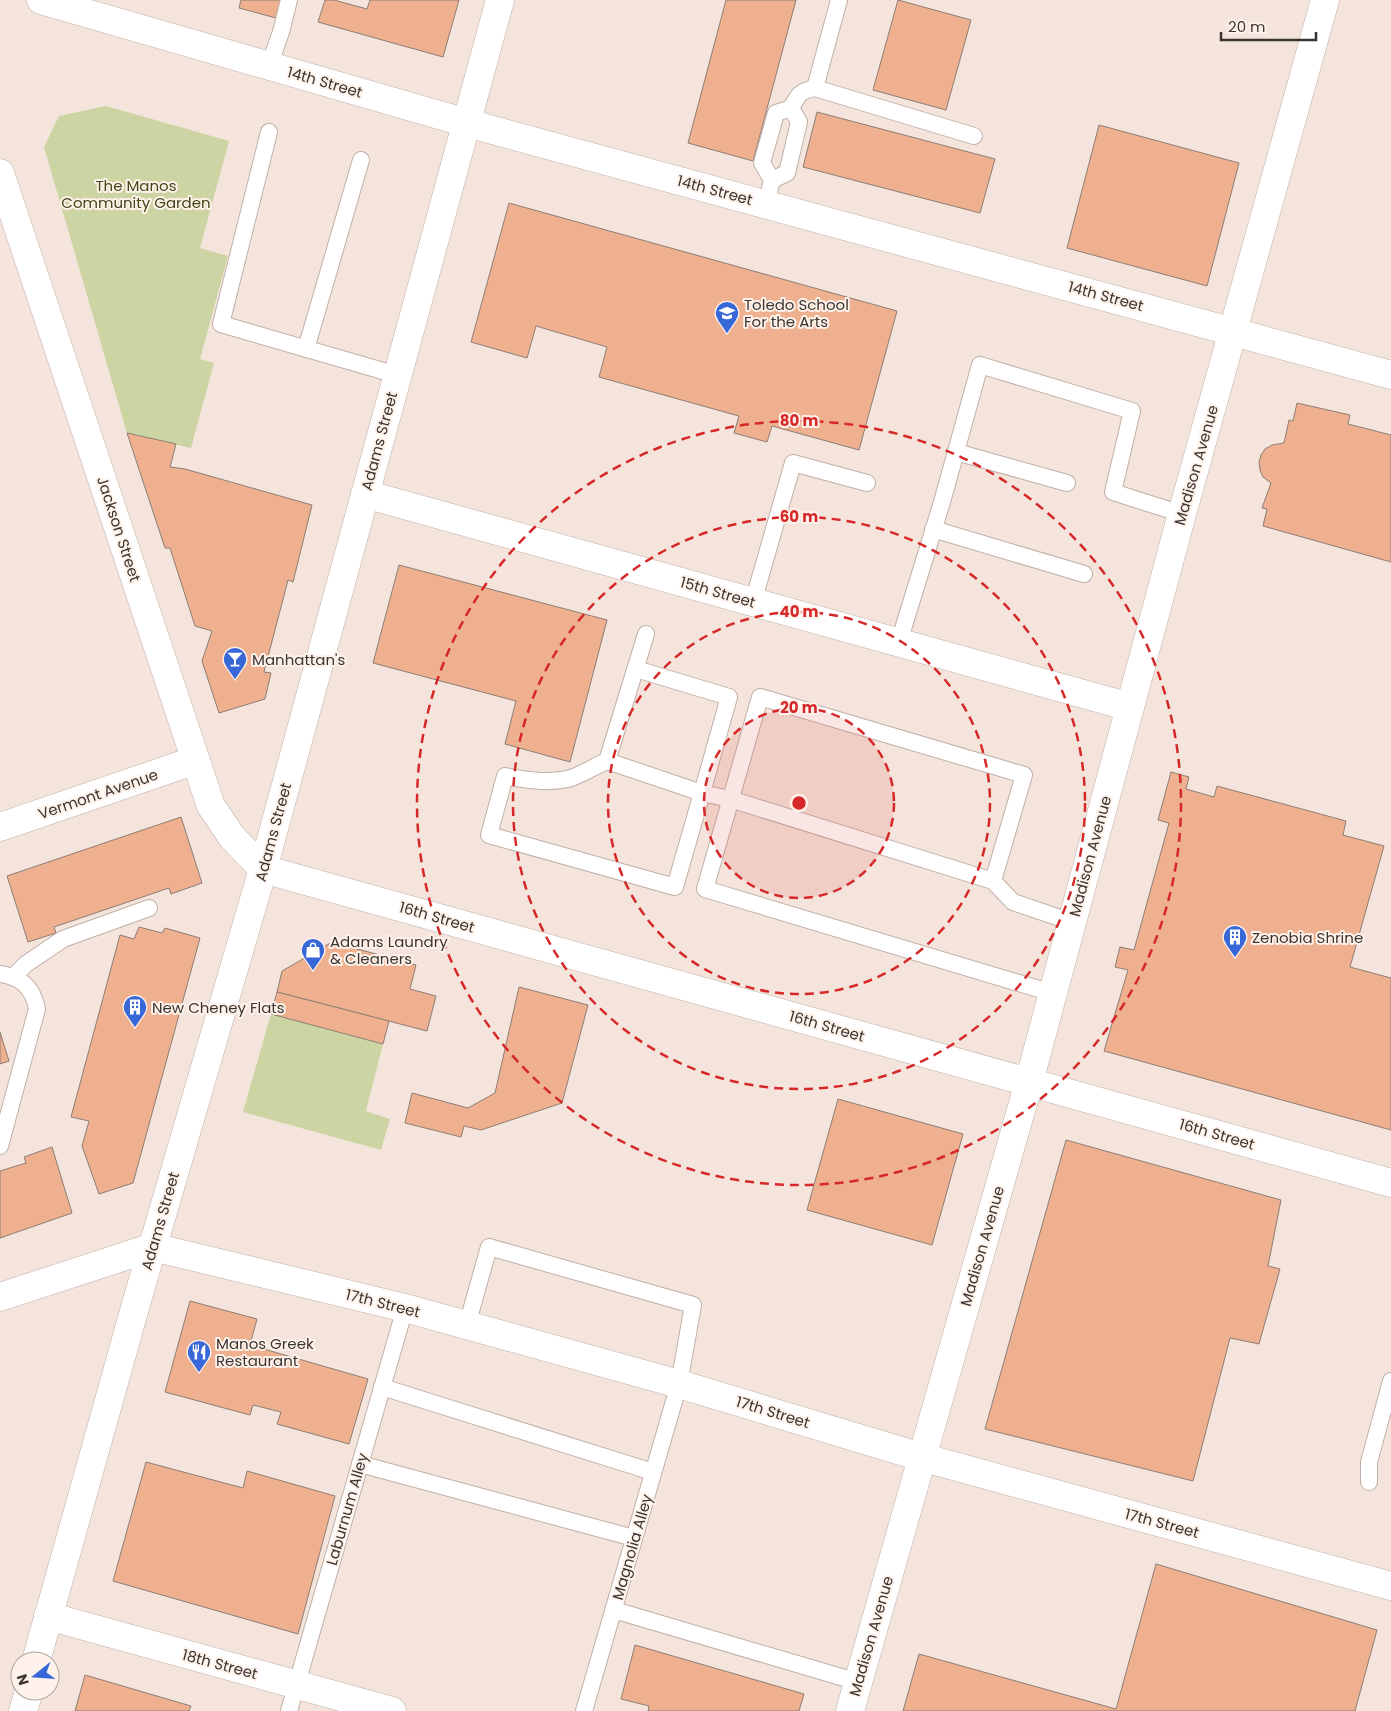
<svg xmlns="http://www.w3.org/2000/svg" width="1391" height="1711" font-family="Poppins,sans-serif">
	<rect width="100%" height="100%" fill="#f4e4db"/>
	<g fill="#cbd4a2">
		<polygon points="106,106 229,141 200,248 228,256 200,359 214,363 191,448 127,433 44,147 59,116"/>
		<polygon points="271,1014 383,1044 366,1111 390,1119 381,1150 243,1112"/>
	</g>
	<g fill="#eeb08e" stroke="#8c7e76">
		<polygon points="241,0 281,0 276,18 239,8"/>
		<polygon points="325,0 334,0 367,9 370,0 459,0 443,57 318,22"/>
		<polygon points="726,0 796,0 753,161 688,143"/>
		<polygon points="898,0 971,20 946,110 873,90"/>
		<polygon points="817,112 995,159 980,213 803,167"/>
		<polygon points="1099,125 1239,163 1207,286 1067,248"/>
		<polygon points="509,203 897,311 859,450 772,426 767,442 734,433 739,416 599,377 607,347 536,326 527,358 471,342"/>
		<polygon points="1297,403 1350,415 1348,424 1391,435 1391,562 1263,526 1267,509 1262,508 1271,483 1263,477 1260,470 1259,462 1261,455 1265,449 1272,445 1284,443 1289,420 1293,421"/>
		<polygon points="127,433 176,444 170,467 185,469 312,505 293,582 288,580 264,672 271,673 265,699 219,713 202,661 212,631 195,626 170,548 165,548"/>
		<polygon points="399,565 607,620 570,762 505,744 516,701 373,663"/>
		<polygon points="1171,772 1189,777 1186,789 1214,797 1217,786 1346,821 1343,835 1384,846 1350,967 1391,978 1391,1130 1104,1051 1128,970 1115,967 1120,947 1134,950 1169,823 1158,820"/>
		<polygon points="181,817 202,883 171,894 169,888 54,927 56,933 28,942 7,876"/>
		<polygon points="139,927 162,933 165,928 200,938 133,1183 99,1194 82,1146 89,1121 71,1117 120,935 134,939"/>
		<polygon points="332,942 416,965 410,989 436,996 427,1031 277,992 282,971"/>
		<polygon points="519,987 588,1005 562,1103 481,1130 464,1126 461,1137 405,1123 412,1093 468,1108 495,1093"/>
		<polygon points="277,992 389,1021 383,1044 271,1014"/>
		<polygon points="0,1032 9,1061 0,1064"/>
		<polygon points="838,1099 963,1134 932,1245 807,1210"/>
		<polygon points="1066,1140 1281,1200 1268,1266 1280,1269 1259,1344 1230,1338 1193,1481 985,1429"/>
		<polygon points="52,1147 72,1213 0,1238 0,1171 26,1163 24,1157"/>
		<polygon points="190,1301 257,1319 250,1345 368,1379 349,1444 277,1424 281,1412 253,1405 250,1415 165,1392"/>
		<polygon points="146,1462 243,1488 247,1471 335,1496 298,1634 113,1581"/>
		<polygon points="1156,1564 1377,1630 1355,1711 903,1711 919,1654 1116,1709"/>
		<polygon points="635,1645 804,1694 799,1711 648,1711 649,1706 621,1699"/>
		<polygon points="85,1675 191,1706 189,1711 75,1711"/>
	</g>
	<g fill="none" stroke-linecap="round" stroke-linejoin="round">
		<g stroke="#c0b0a8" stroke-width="18">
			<g id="service">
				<polyline points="269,66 281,32 289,0"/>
				<polyline points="815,88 974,136"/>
				<polyline points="269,132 221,324 397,375"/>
				<polyline points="772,180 787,173 799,122 791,108"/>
				<path d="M766,204L772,180L762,163L776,113L791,108C798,95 800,91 815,88L839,0"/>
				<polyline points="306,349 361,160"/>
				<polyline points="956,452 1067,483"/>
				<polyline points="933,529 1084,574"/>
				<polyline points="753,602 793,463 867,483"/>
				<polyline points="899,642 942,502 980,365 1132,411 1113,492 1182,514"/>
				<polyline points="636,669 729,697 702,793 730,799 993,881 1013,902 1072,922"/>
				<path d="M607,761L702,793L675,887L489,835L505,776C527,780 549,784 571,778C583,774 595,766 607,761Z"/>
				<polyline points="607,761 646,634"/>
				<polyline points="993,881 1024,775 760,697 705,889 1052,993"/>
				<path d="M0,974C22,977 33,988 37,1009L0,1146"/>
				<polyline points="13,977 26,964 63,939 149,908"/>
				<polyline points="467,1325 489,1247 693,1305 679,1384 584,1711"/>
				<polyline points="382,1387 653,1472"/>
				<polyline points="360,1464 634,1538"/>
				<polyline points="1369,1482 1369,1462 1391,1381"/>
				<polyline points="614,1610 858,1682"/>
				<polyline points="289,1711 405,1308"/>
			</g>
		</g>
		<g stroke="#c0b0a8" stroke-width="29">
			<g id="minor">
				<polyline points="365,494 1130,707"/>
				<polyline points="0,827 196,760"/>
				<polyline points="263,869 1391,1183"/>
				<polyline points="48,1616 392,1711"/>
			</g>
		</g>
		<g stroke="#c0b0a8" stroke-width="29">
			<g id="tertiary">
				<polyline points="41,0 467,123 1391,375"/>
				<polyline points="0,173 211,806 232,837 263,869"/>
				<polyline points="0,1297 153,1247 405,1308 679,1384 921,1457 1391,1586"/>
				<polyline points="36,1661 136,1304 263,869 500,0"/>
				<polyline points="23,1711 29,1691"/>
				<polyline points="850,1711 1029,1082 1182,514 1325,0"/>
			</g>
		</g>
		<use href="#service" stroke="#fff" stroke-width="16"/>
		<use href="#minor" stroke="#fff" stroke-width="28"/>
		<use href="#tertiary" stroke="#fff" stroke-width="28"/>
	</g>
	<circle cx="799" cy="803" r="95" fill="#d62828" fill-opacity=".12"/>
	<g fill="none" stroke="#d62828" stroke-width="2.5" stroke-dasharray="9 6">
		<circle cx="799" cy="803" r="95"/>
		<circle cx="799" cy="803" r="191"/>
		<circle cx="799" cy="803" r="286"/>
		<circle cx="799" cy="803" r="382"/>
	</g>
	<defs>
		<g id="school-pin" transform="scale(1.25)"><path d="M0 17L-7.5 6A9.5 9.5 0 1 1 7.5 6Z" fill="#3868d8" stroke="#fff2eb"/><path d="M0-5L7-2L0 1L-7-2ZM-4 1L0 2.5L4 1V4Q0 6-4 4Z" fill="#fff"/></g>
		<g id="bar-pin" transform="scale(1.25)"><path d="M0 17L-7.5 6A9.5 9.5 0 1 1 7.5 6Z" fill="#3868d8" stroke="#fff2eb"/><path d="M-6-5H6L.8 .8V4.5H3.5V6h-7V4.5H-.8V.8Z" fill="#fff"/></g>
		<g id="building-pin" transform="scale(1.25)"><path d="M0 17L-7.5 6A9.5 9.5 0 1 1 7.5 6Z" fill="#3868d8" stroke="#fff2eb"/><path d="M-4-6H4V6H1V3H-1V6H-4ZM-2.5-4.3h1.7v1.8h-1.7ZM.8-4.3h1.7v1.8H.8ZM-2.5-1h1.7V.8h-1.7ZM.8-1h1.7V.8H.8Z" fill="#fff"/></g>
		<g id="shop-pin" transform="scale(1.25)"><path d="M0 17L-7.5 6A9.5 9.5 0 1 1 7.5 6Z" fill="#3868d8" stroke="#fff2eb"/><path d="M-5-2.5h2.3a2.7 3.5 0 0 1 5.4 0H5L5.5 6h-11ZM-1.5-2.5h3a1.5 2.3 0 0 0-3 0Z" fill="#fff"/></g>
		<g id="restaurant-pin" transform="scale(1.25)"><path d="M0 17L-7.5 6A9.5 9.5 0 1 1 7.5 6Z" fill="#3868d8" stroke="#fff2eb"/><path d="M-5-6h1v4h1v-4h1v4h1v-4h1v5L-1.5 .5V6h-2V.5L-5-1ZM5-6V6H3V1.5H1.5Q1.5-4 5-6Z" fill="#fff"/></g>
	</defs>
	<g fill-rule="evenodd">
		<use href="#school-pin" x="727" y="313"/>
		<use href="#bar-pin" x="235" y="659"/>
		<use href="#building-pin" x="1235" y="937"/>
		<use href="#shop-pin" x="313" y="950"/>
		<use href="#building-pin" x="135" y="1007"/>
		<use href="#restaurant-pin" x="199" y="1352"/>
	</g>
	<g text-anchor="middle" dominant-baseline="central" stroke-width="4" stroke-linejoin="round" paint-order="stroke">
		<g font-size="15" fill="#3b3532" stroke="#fff2eb">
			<text transform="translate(325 82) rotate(16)">14th Street</text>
			<text transform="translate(715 190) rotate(15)">14th Street</text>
			<text transform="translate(1106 296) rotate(15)">14th Street</text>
			<text transform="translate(379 441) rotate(-75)">Adams Street</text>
			<text transform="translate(1196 465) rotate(-74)">Madison Avenue</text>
			<text transform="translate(119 529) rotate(72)">Jackson Street</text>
			<text transform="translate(718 592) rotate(16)">15th Street</text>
			<text transform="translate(98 794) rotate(-19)">Vermont Avenue</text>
			<text transform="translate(273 832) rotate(-75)">Adams Street</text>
			<text transform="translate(1090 856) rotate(-75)">Madison Avenue</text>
			<text transform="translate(437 917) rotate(16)">16th Street</text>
			<text transform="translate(827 1026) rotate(16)">16th Street</text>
			<text transform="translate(1217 1134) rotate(16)">16th Street</text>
			<text transform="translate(160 1221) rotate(-74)">Adams Street</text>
			<text transform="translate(982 1246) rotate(-74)">Madison Avenue</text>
			<text transform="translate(383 1303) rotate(14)">17th Street</text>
			<text transform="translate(773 1412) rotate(17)">17th Street</text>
			<text transform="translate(347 1509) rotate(-74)">Laburnum Alley</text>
			<text transform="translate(1162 1523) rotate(15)">17th Street</text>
			<text transform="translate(632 1547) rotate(-74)">Magnolia Alley</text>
			<text transform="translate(871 1636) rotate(-74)">Madison Avenue</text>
			<text transform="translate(220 1664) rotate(15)">18th Street</text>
		</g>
		<g font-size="15" fill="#414717" stroke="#fff2eb">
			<text x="136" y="185">The Manos<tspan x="136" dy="17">Community Garden</tspan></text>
		</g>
		<g font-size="15" fill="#3b3532" stroke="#fff2eb" text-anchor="start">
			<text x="744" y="304">Toledo School<tspan x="744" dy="17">For the Arts</tspan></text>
			<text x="252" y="659">Manhattan's</text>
			<text x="1252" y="937">Zenobia Shrine</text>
			<text x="330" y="941">Adams Laundry<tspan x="330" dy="17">&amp; Cleaners</tspan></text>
			<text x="152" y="1007">New Cheney Flats</text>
			<text x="216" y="1343">Manos Greek<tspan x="216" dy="17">Restaurant</tspan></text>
		</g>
	</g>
	<circle cx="799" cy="803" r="8" fill="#d62828" stroke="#fff2eb" stroke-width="2.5"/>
	<g font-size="15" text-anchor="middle" font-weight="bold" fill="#d62828" stroke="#fff2eb" stroke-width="4" stroke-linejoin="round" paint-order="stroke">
		<text x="799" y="426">80 m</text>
		<text x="799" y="522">60 m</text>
		<text x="799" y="617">40 m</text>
		<text x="799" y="713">20 m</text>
	</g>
	<g transform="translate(35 1676) rotate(253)"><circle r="24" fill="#fff2eb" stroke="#b1a6a1"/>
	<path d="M0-4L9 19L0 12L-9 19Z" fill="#3868d8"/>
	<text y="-8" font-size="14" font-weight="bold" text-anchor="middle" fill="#3b3532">N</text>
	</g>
	<path d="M1221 32v8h95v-8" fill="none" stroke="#3b3532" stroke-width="2.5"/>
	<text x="1228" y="32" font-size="15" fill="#3b3532" stroke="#fff2eb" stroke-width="4" paint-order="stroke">20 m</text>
</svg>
